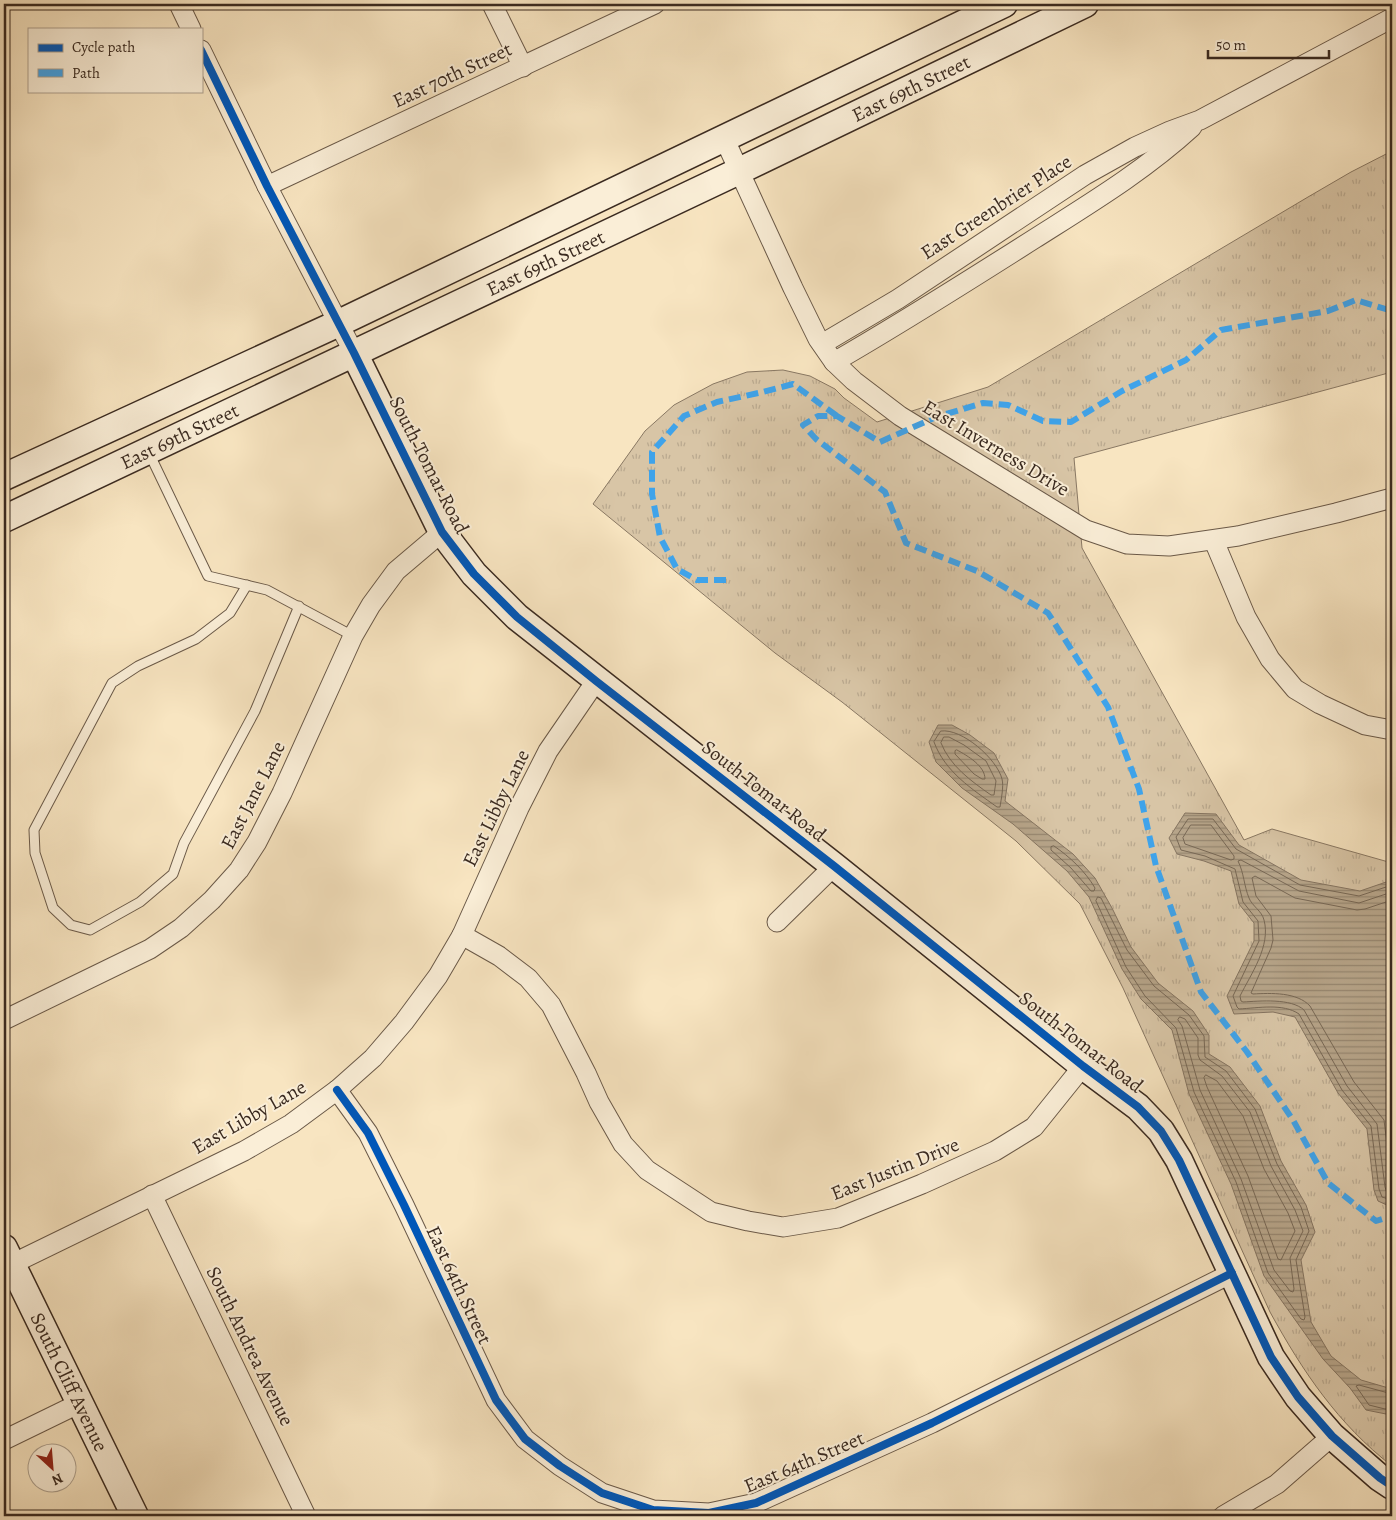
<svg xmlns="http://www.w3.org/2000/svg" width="1396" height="1520" font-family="Alegreya,serif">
	<defs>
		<pattern id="grass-tufts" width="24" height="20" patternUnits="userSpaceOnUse" patternTransform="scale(1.25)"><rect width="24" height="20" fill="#d8c5a6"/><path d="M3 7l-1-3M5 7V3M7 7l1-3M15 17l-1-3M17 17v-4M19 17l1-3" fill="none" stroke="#baa98f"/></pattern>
		<pattern id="water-rules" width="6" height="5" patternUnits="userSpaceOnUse" patternTransform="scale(1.25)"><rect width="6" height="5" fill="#b7a58a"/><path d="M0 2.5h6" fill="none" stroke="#968770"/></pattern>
	</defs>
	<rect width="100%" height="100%" fill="#f8e5c1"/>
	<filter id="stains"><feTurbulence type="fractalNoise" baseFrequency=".004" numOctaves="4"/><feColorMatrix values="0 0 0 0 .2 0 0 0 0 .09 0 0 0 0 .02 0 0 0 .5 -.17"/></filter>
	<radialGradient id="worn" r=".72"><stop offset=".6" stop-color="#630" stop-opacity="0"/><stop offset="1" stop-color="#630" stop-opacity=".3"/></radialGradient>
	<path fill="url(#grass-tufts)" stroke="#897863" d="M1392,151V372L1074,458L1082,548L1244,840L1272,829L1392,863V1466C1338,1424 1303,1372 1270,1312L1123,988L1080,904L1016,841L842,702L775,653L593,504L645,431L674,405L713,384L747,372L783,370L810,376L835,389L844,398L877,422L988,387L1308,197L1351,172Z"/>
	<g fill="url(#water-rules)" stroke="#857460">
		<polygon points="938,725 952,725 970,735 994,753 1008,779 1005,801 1073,854 1095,878 1112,908 1131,947 1158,983 1193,1011 1209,1035 1209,1054 1230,1067 1260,1106 1281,1161 1306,1205 1315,1232 1301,1260 1311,1322 1331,1356 1361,1380 1392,1389 1392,1412 1386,1414 1366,1410 1350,1388 1323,1359 1264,1276 1231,1184 1189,1094 1172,1030 1141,999 1122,969 1089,897 1067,871 1013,824 962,788 936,762 929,742"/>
		<polygon points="1185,813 1216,814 1239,845 1301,880 1360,891 1392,880 1392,1205 1389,1206 1378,1201 1374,1190 1367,1129 1338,1093 1295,1017 1273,1012 1234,1014 1227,996 1254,941 1254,923 1239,904 1231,871 1204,861 1177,854 1169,838"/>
	</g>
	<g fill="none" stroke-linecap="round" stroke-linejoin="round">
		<g stroke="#786855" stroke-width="1">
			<path d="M941,731C962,728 997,759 1002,779C1004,786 1001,800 1000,807H997C972,789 945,772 934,742Z"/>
			<path d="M944,737H949L964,745L986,761L996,781L994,795H991C971,781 950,766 941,743Z"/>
			<path d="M957,750C968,756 985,766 985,779H982L974,774L955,754V751Z"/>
			<polygon points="1191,825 1211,825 1234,856 1234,859 1231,860 1185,844 1183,838"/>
			<path d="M1054,846C1070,857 1085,871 1095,888L1094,891H1091L1071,868L1051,850V847Z"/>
			<path d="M1392,885L1359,896L1300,885L1236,849L1213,819H1188L1176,837L1181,850L1205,856L1235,869L1243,902L1258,921L1259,941L1233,996L1237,1007L1239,1009C1258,1008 1283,1003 1299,1014L1342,1090L1371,1126L1379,1189L1382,1197L1392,1200"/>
			<path d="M1392,892L1359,903L1299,891L1241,860L1238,861C1244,873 1244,886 1249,898C1252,906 1262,911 1264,920C1271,946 1251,974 1240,996L1241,1001L1243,1002C1260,1001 1291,998 1304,1010L1347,1086L1377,1124L1385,1187L1387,1193L1392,1194"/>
			<polygon points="1098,897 1101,898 1127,950 1154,986 1189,1015 1204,1036 1205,1057 1226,1071 1255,1109 1277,1164 1301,1207 1309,1231 1296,1260 1305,1317 1304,1320 1301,1319 1268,1273 1236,1182 1194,1092 1176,1028 1145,996 1126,967 1096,901"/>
			<path d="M1392,900L1365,909L1357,910L1295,898L1255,876L1252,878L1256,896L1271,916L1273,940L1271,948L1251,993L1253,994C1271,993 1297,992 1310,1006L1354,1082L1384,1120L1392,1185"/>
			<polygon points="1180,1017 1185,1019 1198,1038 1198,1055 1200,1060 1222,1076 1250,1112 1271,1166 1295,1210 1303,1231 1290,1258 1294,1289 1293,1292 1290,1291 1274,1270 1241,1179 1200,1090 1182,1026 1178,1020"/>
			<polygon points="1206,1075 1217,1081 1243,1116 1264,1169 1288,1213 1295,1231 1281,1260 1278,1259 1248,1176 1207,1087 1204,1078"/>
			<polyline points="1392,1394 1359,1385 1356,1386 1369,1405 1385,1409 1392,1408"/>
		</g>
		<g stroke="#6a5948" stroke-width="11">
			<g id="lane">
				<polyline points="149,453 208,576 267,590 353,636"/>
				<polyline points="247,585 230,613 196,639 138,666 112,683 34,830 35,853 53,908 71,925 90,930 140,902 173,874 184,843 255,711 299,606"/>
			</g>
		</g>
		<g stroke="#6a5948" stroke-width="21">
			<g id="street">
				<polyline points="179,4 191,29"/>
				<polyline points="492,4 523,67"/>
				<polyline points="201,50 267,186 354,353"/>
				<polyline points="724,138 793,288 818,339 834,362 854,381 900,416 1086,530 1127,544 1169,546 1238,536 1336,513 1392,498"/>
				<polyline points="267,186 655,4"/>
				<polyline points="822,344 898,299 1085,175 1135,147 1170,131 1200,120 1392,18"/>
				<path d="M834,362C902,323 968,281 1034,239C1089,204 1144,171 1192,127"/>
				<polyline points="1214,541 1246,617 1270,659 1295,689 1320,704 1365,725 1392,730"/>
				<polyline points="777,922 834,866"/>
				<polyline points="462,935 499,956 528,978 551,1005 586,1073 599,1102 623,1144 647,1170 711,1212 748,1221 783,1227 838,1218 922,1184 995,1151 1034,1127 1083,1066"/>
				<polyline points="4,1020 150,949 181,928 212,900 239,870 257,842 282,793 353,636 371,605 396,571 442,532"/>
				<polyline points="337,1090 368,1133 404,1205 496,1400 525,1439 560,1466 602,1493 653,1510 709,1513 756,1503 932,1423 1232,1273"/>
				<polyline points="152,1195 306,1516"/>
				<polyline points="12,1264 244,1151 291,1124 337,1090 373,1058 404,1022 438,976 462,935 519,808 548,751 596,681"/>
				<polyline points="4,1440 80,1403"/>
				<polyline points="1223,1516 1277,1484 1332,1436"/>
			</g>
		</g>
		<g stroke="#3a2a20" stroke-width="29">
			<g id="secondary">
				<polyline points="354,353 442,532 474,574 517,617 834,866 1083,1066 1138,1107 1161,1131 1179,1160 1271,1357 1298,1397 1332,1436 1380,1478 1392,1486"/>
				<polyline points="4,477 339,323 1004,4"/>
				<path id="s1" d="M4,519L739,171L1085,4"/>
				<path id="s2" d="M4,1248L135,1516"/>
			</g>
		</g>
		<use href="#lane" stroke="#faeed7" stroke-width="9"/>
		<use href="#street" stroke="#faeed7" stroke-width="19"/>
		<use href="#secondary" stroke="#faeed7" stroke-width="26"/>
		<g stroke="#3fa3ea" stroke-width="6" stroke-dasharray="12 6" stroke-linecap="butt">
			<polyline points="1389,310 1356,300 1328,311 1221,330 1186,360 1122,391 1071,422 1043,421 1008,405 983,403 936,417 880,442 837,416 818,416 803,425 816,439 885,492 906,543 977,571 1048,613 1108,707 1139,789 1156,866 1201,992 1247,1052 1293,1120 1328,1183 1376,1221 1392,1216"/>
			<polyline points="726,580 697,580 677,569 660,537 652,494 652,452 684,416 717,402 763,392 793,384 837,416"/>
		</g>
		<g stroke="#faeed7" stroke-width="11">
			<g id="cycleway">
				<polyline points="201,50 267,186 354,353 442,532 474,574 517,617 596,681 834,866 1083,1066 1138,1107 1161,1131 1179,1160 1271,1357 1298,1397 1332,1436 1380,1478 1392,1486"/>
				<polyline points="337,1090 368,1133 404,1205 496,1400 525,1439 560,1466 602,1493 653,1510 709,1513 756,1503 932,1423 1232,1273"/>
			</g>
		</g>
		<use href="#cycleway" stroke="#0057b8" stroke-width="8"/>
	</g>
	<g text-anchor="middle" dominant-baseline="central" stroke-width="4" stroke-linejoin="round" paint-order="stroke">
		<g font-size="20" fill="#3a2a20" stroke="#faeed7">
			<text transform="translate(452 75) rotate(-25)">East 70th Street</text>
			<text stroke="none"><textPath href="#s1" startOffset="1004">East 69th Street</textPath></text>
			<text transform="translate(996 207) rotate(-33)">East Greenbrier Place</text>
			<text stroke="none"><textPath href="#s1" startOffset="599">East 69th Street</textPath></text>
			<text stroke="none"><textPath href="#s1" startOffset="194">East 69th Street</textPath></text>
			<text transform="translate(996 448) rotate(31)">East Inverness Drive</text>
			<text transform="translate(429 465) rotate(63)">South Tomar Road</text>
			<text transform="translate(764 791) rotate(38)">South Tomar Road</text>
			<text transform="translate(253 795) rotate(-63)">East Jane Lane</text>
			<text transform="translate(496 808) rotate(-64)">East Libby Lane</text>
			<text transform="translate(1081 1042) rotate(38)">South Tomar Road</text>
			<text transform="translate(249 1117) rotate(-30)">East Libby Lane</text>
			<text transform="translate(895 1169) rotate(-22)">East Justin Drive</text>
			<text transform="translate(459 1285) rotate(65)">East 64th Street</text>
			<text transform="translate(250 1346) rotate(64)">South Andrea Avenue</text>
			<text stroke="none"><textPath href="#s2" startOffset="149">South Cliff Avenue</textPath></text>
			<text transform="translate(804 1462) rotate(-23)">East 64th Street</text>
		</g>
	</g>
	<rect width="1396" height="1520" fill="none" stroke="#f8e5c1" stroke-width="20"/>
	<rect x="5" y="5" width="1386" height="1510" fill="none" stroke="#3a2a20" stroke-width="2.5"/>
	<rect x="10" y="10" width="1376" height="1500" fill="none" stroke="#3a2a20"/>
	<rect x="28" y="28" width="175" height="65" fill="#faeed7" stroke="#ada08e"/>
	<rect x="38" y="44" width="25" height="8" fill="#0057b8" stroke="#ada08e"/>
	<text x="72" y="52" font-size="15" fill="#3a2a20">Cycle path</text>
	<rect x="38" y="69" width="25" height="8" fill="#3fa3ea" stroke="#ada08e"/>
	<text x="72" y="78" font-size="15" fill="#3a2a20">Path</text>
	<g transform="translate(52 1468) rotate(154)"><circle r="24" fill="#faeed7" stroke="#ada08e"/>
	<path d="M0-4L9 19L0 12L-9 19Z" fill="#8f2418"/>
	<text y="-8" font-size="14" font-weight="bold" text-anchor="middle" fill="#3a2a20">N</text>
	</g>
	<path d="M1208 50v8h121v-8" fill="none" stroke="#3a2a20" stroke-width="2.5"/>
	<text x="1216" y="50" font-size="15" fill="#3a2a20" stroke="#faeed7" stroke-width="4" paint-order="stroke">50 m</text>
	<rect width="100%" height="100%" filter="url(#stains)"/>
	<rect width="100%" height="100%" fill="url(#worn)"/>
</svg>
